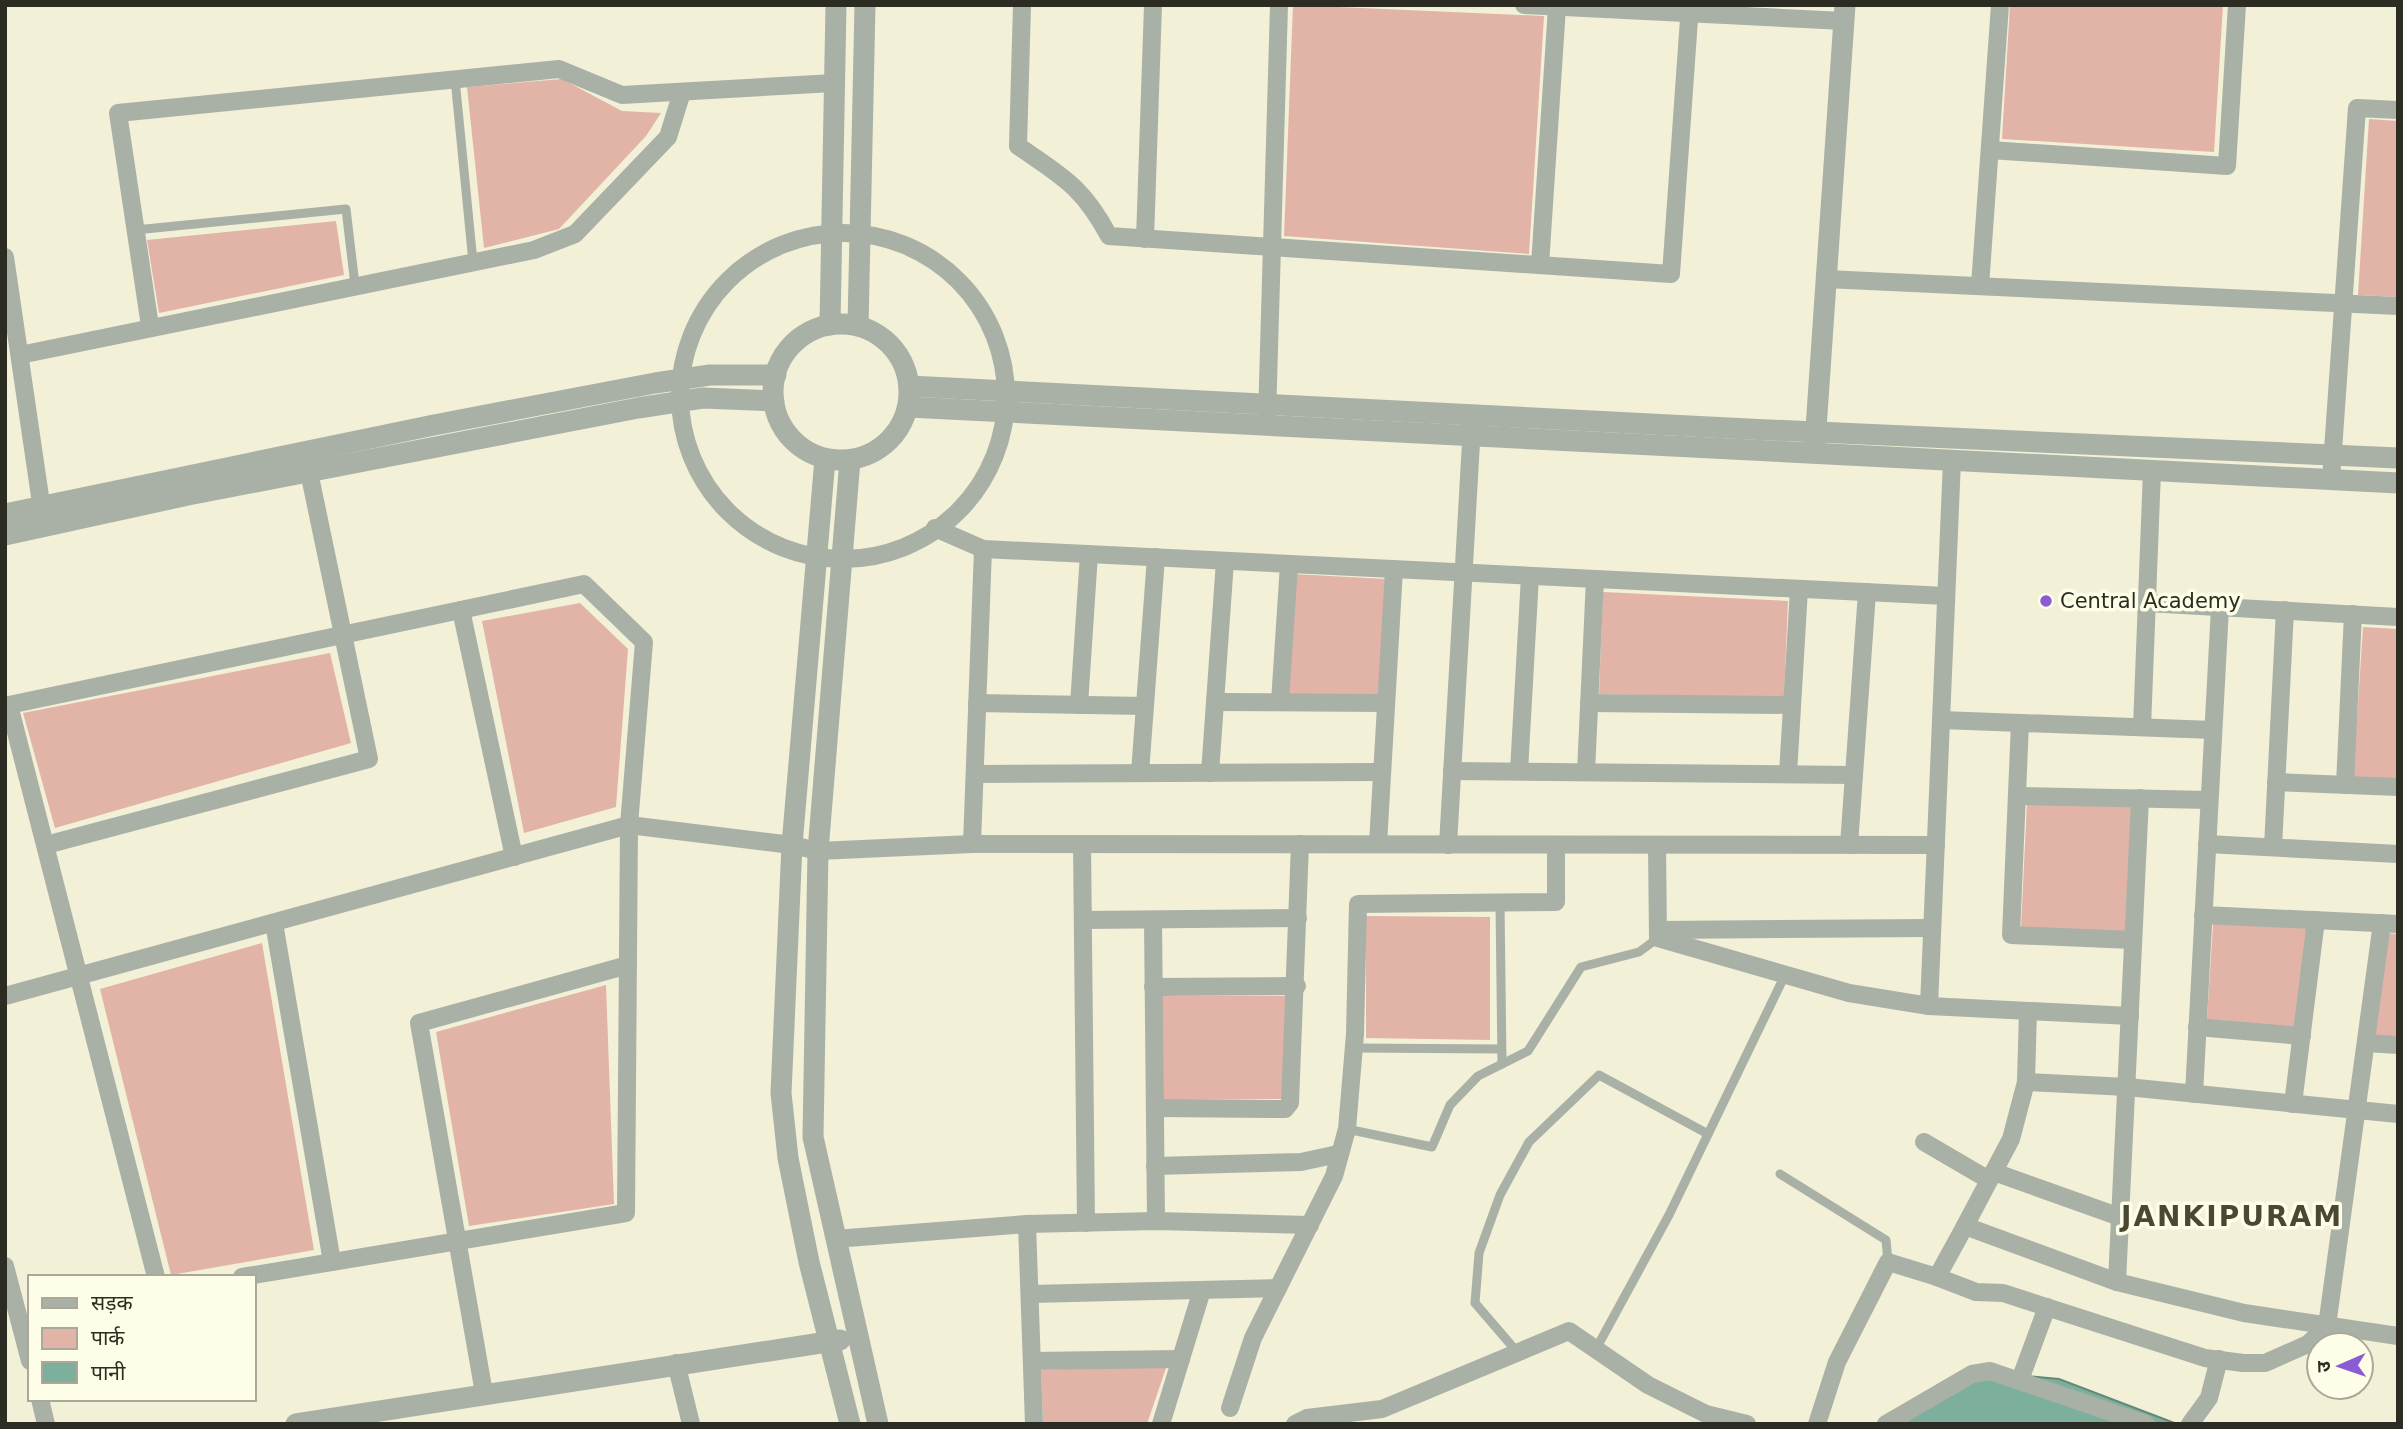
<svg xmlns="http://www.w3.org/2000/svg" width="2403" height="1429" font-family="'DejaVu Sans','Noto Sans Devanagari',sans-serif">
	<rect width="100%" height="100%" fill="#f2f0d6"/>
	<g fill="#e2b4a7">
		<polygon points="1293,5 1544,16 1529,254 1284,236"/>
		<polygon points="2010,5 2223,5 2214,152 2002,139"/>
		<polygon points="562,79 622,111 661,113 646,136 559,229 484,248 467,87"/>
		<polygon points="2369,119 2398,121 2398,297 2358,295"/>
		<polygon points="336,221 344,275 159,313 147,240"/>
		<polygon points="1293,574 1386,579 1379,698 1285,696"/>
		<polygon points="1603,592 1788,601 1784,698 1599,694"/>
		<polygon points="580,603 628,649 616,807 524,833 482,621"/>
		<polygon points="2363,627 2398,629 2398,780 2353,778"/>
		<polygon points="330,653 351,743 55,828 23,713"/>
		<polygon points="2027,802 2131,807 2125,932 2021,927"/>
		<polygon points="1366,916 1490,917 1490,1040 1366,1038"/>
		<polygon points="2213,924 2309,928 2295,1028 2207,1019"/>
		<polygon points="2386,933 2398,934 2398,1040 2374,1038"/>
		<polygon points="262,943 314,1250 171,1275 100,989"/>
		<polygon points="606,985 614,1204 469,1226 436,1032"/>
		<polygon points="1162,996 1289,996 1285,1099 1162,1100"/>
		<polygon points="1167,1365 1147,1424 1043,1424 1041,1370"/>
	</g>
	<polygon fill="#7cb09c" stroke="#648877" stroke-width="2" points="1974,1371 2059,1379 2177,1424 1884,1424"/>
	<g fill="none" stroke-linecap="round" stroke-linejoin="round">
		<g stroke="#a9b0a6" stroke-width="9">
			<polyline points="455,79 473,262"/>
			<polyline points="135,230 346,209 355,285"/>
			<polyline points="1500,903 1502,1064"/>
			<polyline points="1354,1048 1501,1049"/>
			<polyline points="1347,1129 1432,1147 1450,1105 1478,1076 1528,1051 1581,967 1639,952 1658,938"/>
			<polyline points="1780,1174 1886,1240 1888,1262"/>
			<polyline points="1596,1349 1669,1215 1785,975"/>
			<polyline points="1518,1353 1475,1303 1479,1253 1500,1195 1529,1142 1599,1075 1708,1134"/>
		</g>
		<g stroke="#a9b0a6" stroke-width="18">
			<path d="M1022,5L1018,146C1063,177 1082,186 1109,236L1671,274L1690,5"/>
			<polyline points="1524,5 1844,21"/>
			<polyline points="1990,150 2227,166 2237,5"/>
			<circle cx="843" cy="396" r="163"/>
			<polyline points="1145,239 1153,5"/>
			<polyline points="5,257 43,517"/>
			<polyline points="1540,265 1557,7"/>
			<polyline points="1826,279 2398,306"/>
			<polyline points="1980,286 2000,5"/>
			<polyline points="150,326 118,113 559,69 622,95 834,83"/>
			<polyline points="20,355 534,250 575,234 668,137 682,92"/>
			<polyline points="1267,418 1279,5"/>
			<polyline points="2331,479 2357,108 2398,110"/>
			<polyline points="935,528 983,549 1946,596"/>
			<polyline points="2147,603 2398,617"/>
			<polyline points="461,610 514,857"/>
			<polyline points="1215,702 1386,703"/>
			<polyline points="1280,702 1289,564"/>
			<polyline points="977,703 1145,706"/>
			<polyline points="1589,703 1792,705"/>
			<polyline points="1079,705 1089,554"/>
			<polyline points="1941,720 2213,730"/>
			<polyline points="2020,723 2011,935 2133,940"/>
			<polyline points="2142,727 2152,471"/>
			<polyline points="1452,771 1854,775"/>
			<polyline points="1519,771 1530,576"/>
			<polyline points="1586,772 1595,579"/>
			<polyline points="1140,773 1156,557"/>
			<polyline points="1210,773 1225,561"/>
			<polyline points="975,774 1382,772"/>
			<polyline points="1788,774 1799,589"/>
			<polyline points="2276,782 2398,787"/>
			<polyline points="2345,785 2353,614"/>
			<polyline points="2017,796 2209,800"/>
			<polyline points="972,844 983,549"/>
			<polyline points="1082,844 1086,1223"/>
			<polyline points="1378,844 1394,569"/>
			<polyline points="2207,844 2398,854"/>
			<polyline points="46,845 369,759 309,472"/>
			<polyline points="1448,845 1472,425"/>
			<polyline points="1657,845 1658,938 1849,993 1929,1006 2130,1016"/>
			<polyline points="1849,845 1867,592"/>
			<polyline points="2273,847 2285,610"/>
			<polyline points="2203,915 2398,924"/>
			<polyline points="1083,920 1298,918"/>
			<polyline points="1153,920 1156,1221"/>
			<polyline points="274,923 332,1262"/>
			<polyline points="1658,930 1932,928"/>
			<polyline points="1153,987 1297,986"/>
			<polyline points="5,996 629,825 792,845 818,851 972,844 1936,845"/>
			<polyline points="1929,1006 1952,460"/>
			<polyline points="2197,1027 2302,1036"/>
			<polyline points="2366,1043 2398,1045"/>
			<polyline points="2026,1082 2127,1087 2398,1114"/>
			<polyline points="2194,1094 2220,607"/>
			<polyline points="2293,1104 2316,920"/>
			<polyline points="1155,1108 1285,1109 1290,1103 1300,844"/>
			<polyline points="1924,1142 1989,1180"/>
			<polyline points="1155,1166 1301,1162 1338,1154"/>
			<polyline points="1994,1172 2120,1217"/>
			<polyline points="1027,1224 1034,1424"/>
			<polyline points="1965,1226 2011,1139 2026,1082 2028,1011"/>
			<polyline points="835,1239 1027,1224 1156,1221 1310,1225"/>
			<polyline points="5,1266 30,1361"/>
			<polyline points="156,1277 9,705 584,584 644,642 629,825 626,1213 242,1277"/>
			<polyline points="1937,1277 1976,1292 2003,1293 2205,1358 2243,1363 2265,1363 2308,1344 2327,1326 2382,923"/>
			<polyline points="2117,1282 2140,798"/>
			<polyline points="1030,1294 1278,1288"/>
			<polyline points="1032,1361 1181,1359"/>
			<polyline points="676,1363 691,1424"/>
			<polyline points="2020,1380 2047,1307"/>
			<polyline points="484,1393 419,1023 628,965"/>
			<polyline points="40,1399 46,1424"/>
			<polyline points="1230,1408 1253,1338 1334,1176 1347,1129 1355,1034 1358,904 1556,902 1556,845"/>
			<polyline points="1161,1424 1202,1290"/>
			<polyline points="1295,1424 1307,1418 1382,1409 1569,1331 1648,1385 1706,1414 1747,1424"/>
			<polyline points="1817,1424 1837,1362 1888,1262 1937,1277 1965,1226 2117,1282 2244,1313 2398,1336"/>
			<polyline points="1886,1424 1972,1374 1990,1371 2146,1424"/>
			<polyline points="2190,1424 2209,1398 2219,1359"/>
		</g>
		<g stroke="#a9b0a6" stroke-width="21">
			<circle cx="841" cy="392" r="68"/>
			<polyline points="830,325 836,5"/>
			<polyline points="858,326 865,5"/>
			<polyline points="909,386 1748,429 2398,458"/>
			<polyline points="908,407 2398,483"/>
			<polyline points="1815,443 1845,5"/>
			<polyline points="825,459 792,845 781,1093 788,1158 809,1262 850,1424"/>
			<polyline points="850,460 818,851 813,1137 878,1424"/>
			<polyline points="5,514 434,425 655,383 710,375 776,375"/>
			<polyline points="5,535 188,495 638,408 703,398 774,401"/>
			<polyline points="296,1424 840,1340"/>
		</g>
	</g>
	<circle fill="#895bd5" stroke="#fefde8" stroke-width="2.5" cx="2046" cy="601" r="7"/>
	<g text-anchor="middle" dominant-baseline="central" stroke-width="7" stroke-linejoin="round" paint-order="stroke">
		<g font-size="21" fill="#2d2c22" stroke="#fefde8" text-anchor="start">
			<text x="2060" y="601">Central Academy</text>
		</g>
		<g font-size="28" font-weight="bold" letter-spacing="2" fill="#4a4732" stroke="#fefde8">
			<text x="2232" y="1216">JANKIPURAM</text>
		</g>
	</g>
	<rect width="2403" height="1429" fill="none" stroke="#2d2c22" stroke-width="14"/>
	<rect x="28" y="1275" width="228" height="126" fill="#fefde8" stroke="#aaa999" stroke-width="2"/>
	<rect x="42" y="1298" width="35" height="10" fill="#a9b0a6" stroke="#aaa999" stroke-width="2"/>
	<text x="91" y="1310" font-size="21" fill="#2d2c22">सड़क</text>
	<rect x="42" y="1328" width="35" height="21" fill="#e2b4a7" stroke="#aaa999" stroke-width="2"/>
	<text x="91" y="1345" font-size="21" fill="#2d2c22">पार्क</text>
	<rect x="42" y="1362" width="35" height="21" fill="#7cb09c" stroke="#aaa999" stroke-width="2"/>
	<text x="91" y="1380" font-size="21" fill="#2d2c22">पानी</text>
	<g transform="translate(2340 1366) rotate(268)"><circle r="33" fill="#fefde8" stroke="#aaa999" stroke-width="2"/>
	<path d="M0-5L12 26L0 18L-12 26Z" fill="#895bd5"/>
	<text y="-10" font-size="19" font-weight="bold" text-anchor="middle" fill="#2d2c22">उ</text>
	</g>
</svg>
